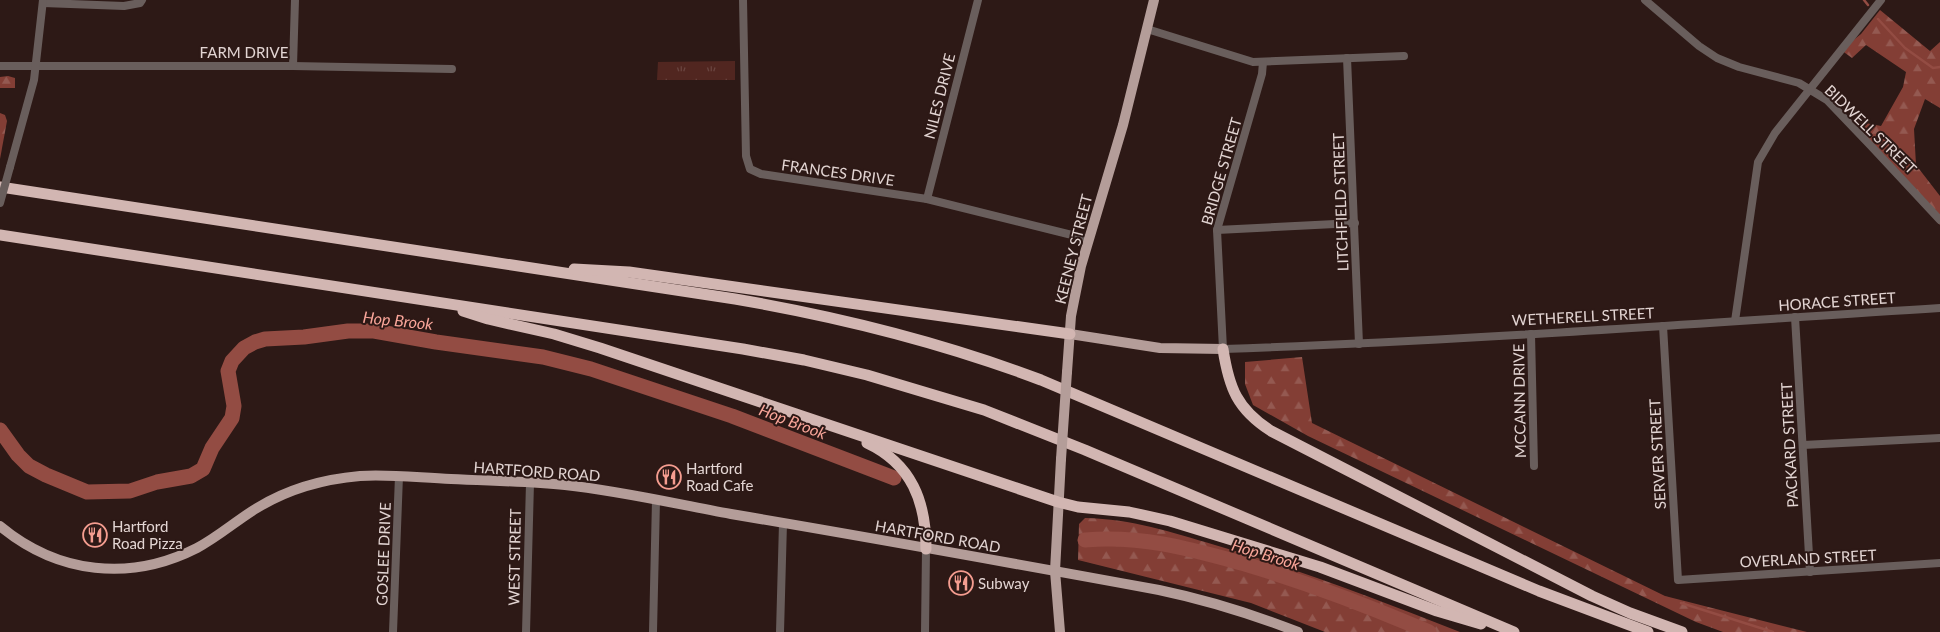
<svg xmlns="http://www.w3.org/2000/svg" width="1940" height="632" font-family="Lato,sans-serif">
	<defs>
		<pattern id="grass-tufts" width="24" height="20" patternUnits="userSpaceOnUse" patternTransform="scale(1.25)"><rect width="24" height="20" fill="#512620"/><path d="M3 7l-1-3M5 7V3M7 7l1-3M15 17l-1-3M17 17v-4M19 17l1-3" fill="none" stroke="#6a4540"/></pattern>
		<pattern id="forest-firs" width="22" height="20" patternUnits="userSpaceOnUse" patternTransform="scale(1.25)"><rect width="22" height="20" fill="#833e35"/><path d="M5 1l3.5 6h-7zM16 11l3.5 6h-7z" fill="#945951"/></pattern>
	</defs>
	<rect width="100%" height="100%" fill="#2d1916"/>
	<polygon fill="url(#grass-tufts)" points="735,61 735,80 657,80 658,62"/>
	<g fill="url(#forest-firs)">
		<polygon points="1880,10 1930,51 1940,42 1940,108 1925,99 1914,129 1916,165 1940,196 1940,225 1845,119 1881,126 1903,87 1906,72 1866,45 1852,58 1841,50 1861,34"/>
		<polygon points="8,76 15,78 15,88 0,88 0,77"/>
		<polygon points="0,113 5,115 7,121 0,159"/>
		<polygon points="1302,357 1312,423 1665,596 1807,632 1723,632 1696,622 1308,436 1253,405 1245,384 1245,362"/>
		<path d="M1085,518C1132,519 1171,532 1215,545C1298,569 1379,600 1460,632H1325L1251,603L1078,560L1079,524Z"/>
	</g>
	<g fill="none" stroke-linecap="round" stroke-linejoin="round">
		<g stroke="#934c43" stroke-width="2.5">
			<polyline points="1864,0 1868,5"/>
			<polyline points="1878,19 1905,48 1933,68 1940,67"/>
			<polyline points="1681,603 1773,632"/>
		</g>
		<g stroke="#934c43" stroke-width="15">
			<polyline points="0,430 18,455 29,466 46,475 87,492 130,491 157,482 191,476 203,469 212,448 232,418 234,406 228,371 232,361 244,348 255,342 265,339 304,337 348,331 374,331 436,342 543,357 591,369 732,416 894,478"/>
			<path d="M1085,540C1142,535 1190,549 1245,564C1308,583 1369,606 1429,632"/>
		</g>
		<g stroke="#695e5c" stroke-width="8">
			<polyline points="743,0 746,156 750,169 761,174 927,199 1088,239"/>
			<polyline points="1645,0 1699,46 1717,58 1739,67 1799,83 1827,100 1871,146 1940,220"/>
			<polyline points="43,3 124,6 140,3 142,0"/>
			<polyline points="1147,29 1253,62 1404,56"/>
			<polyline points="1347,58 1359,344"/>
			<path d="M1263,62L1262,74L1217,230L1223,349C1462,341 1701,323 1940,308"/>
			<polyline points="0,66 293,66 452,69"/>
			<polyline points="293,66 295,0"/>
			<polyline points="10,167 34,80 43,0"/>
			<polyline points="927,199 978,0"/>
			<polyline points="1217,230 1355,223"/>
			<polyline points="1795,317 1810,572"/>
			<polyline points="1735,321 1758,162 1775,133 1881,0"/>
			<polyline points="1663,326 1678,580 1940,563"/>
			<polyline points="1531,334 1534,466"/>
			<polyline points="1803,445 1940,438"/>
			<polyline points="393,632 399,476"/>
			<polyline points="526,632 530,483"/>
			<polyline points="653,632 656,500"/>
			<polyline points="780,632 783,523"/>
			<polyline points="925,632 926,549"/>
		</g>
		<g stroke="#b49d99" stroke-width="10">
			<polyline points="1070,334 1160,348 1223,349"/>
			<polyline points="1067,372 1071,316 1081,266 1123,125 1154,0"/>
			<path d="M0,526C58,574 130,582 197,548C218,537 237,520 257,508C288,489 325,479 360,476C390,474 421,478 451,479C489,481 527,481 565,485C621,491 676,504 731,514C874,538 1017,564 1159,590C1207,600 1252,614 1298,632"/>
			<polyline points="1060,632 1055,571 1061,459"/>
		</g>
		<g stroke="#d2b6b2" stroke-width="11">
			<path d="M0,187L735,299C840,317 941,342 1041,380L1539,591L1648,632"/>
			<polyline points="0,235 743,349 804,360 867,375 984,410 1085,450 1514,632"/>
			<polyline points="574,269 629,272 1070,334"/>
			<polyline points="463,311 488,319 554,334 600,348 1058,502 1078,507 1129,512 1170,521 1320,567 1437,611 1481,624"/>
			<path d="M1223,349C1229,388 1237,409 1271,431L1592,596L1630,613L1682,632"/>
			<path d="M867,443C912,464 926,502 926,549"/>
		</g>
		<polyline stroke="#695e5c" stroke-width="8" points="0,203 10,167"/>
		<polyline stroke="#b49d99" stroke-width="10" points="1061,459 1067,372"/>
	</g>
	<defs>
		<g id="restaurant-ring" transform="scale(1.25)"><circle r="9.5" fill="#2d1916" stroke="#f59d90" stroke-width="1.5"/><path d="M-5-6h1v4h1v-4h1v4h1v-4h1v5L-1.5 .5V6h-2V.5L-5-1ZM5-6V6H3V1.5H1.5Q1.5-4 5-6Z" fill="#f59d90"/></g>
	</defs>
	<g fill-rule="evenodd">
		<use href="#restaurant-ring" x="669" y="477"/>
		<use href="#restaurant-ring" x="95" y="535"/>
		<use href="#restaurant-ring" x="961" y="583"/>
	</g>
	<g text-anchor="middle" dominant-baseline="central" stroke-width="4" stroke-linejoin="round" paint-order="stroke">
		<g font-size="15" fill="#e3d5d3" stroke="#2d1916">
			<text x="244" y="52">FARM DRIVE</text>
			<text transform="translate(939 96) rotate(-76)">NILES DRIVE</text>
			<text transform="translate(1871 129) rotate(44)">BIDWELL STREET</text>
			<text transform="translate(1221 171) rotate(-74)">BRIDGE STREET</text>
			<text transform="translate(838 172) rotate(8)">FRANCES DRIVE</text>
			<text transform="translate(1340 202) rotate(-92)">LITCHFIELD STREET</text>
			<text transform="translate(1073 249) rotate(-76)">KEENEY STREET</text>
			<text transform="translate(1837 301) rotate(-4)">HORACE STREET</text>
			<text transform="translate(1583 316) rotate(-3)">WETHERELL STREET</text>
			<text transform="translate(1519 401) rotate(-91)">MCCANN DRIVE</text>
			<text transform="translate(1789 445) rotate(-93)">PACKARD STREET</text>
			<text transform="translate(1657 454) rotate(-93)">SERVER STREET</text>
			<text transform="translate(537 471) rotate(4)">HARTFORD ROAD</text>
			<text transform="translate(938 536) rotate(10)">HARTFORD ROAD</text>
			<text transform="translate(383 554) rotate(-88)">GOSLEE DRIVE</text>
			<text transform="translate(514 557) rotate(-89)">WEST STREET</text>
			<text transform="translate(1808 558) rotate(-3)">OVERLAND STREET</text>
		</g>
		<g font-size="15" fill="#e3d5d3" stroke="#2d1916" text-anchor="start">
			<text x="686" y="468">Hartford<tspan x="686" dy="17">Road Cafe</tspan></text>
			<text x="112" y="526">Hartford<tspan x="112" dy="17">Road Pizza</tspan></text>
			<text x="978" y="583">Subway</text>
		</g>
		<g font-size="16" font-style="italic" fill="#faa69a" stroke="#2d1916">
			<text transform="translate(398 320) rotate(6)">Hop Brook</text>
			<text transform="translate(793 421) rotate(21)">Hop Brook</text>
			<text transform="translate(1266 554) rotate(17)">Hop Brook</text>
		</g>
	</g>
</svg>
